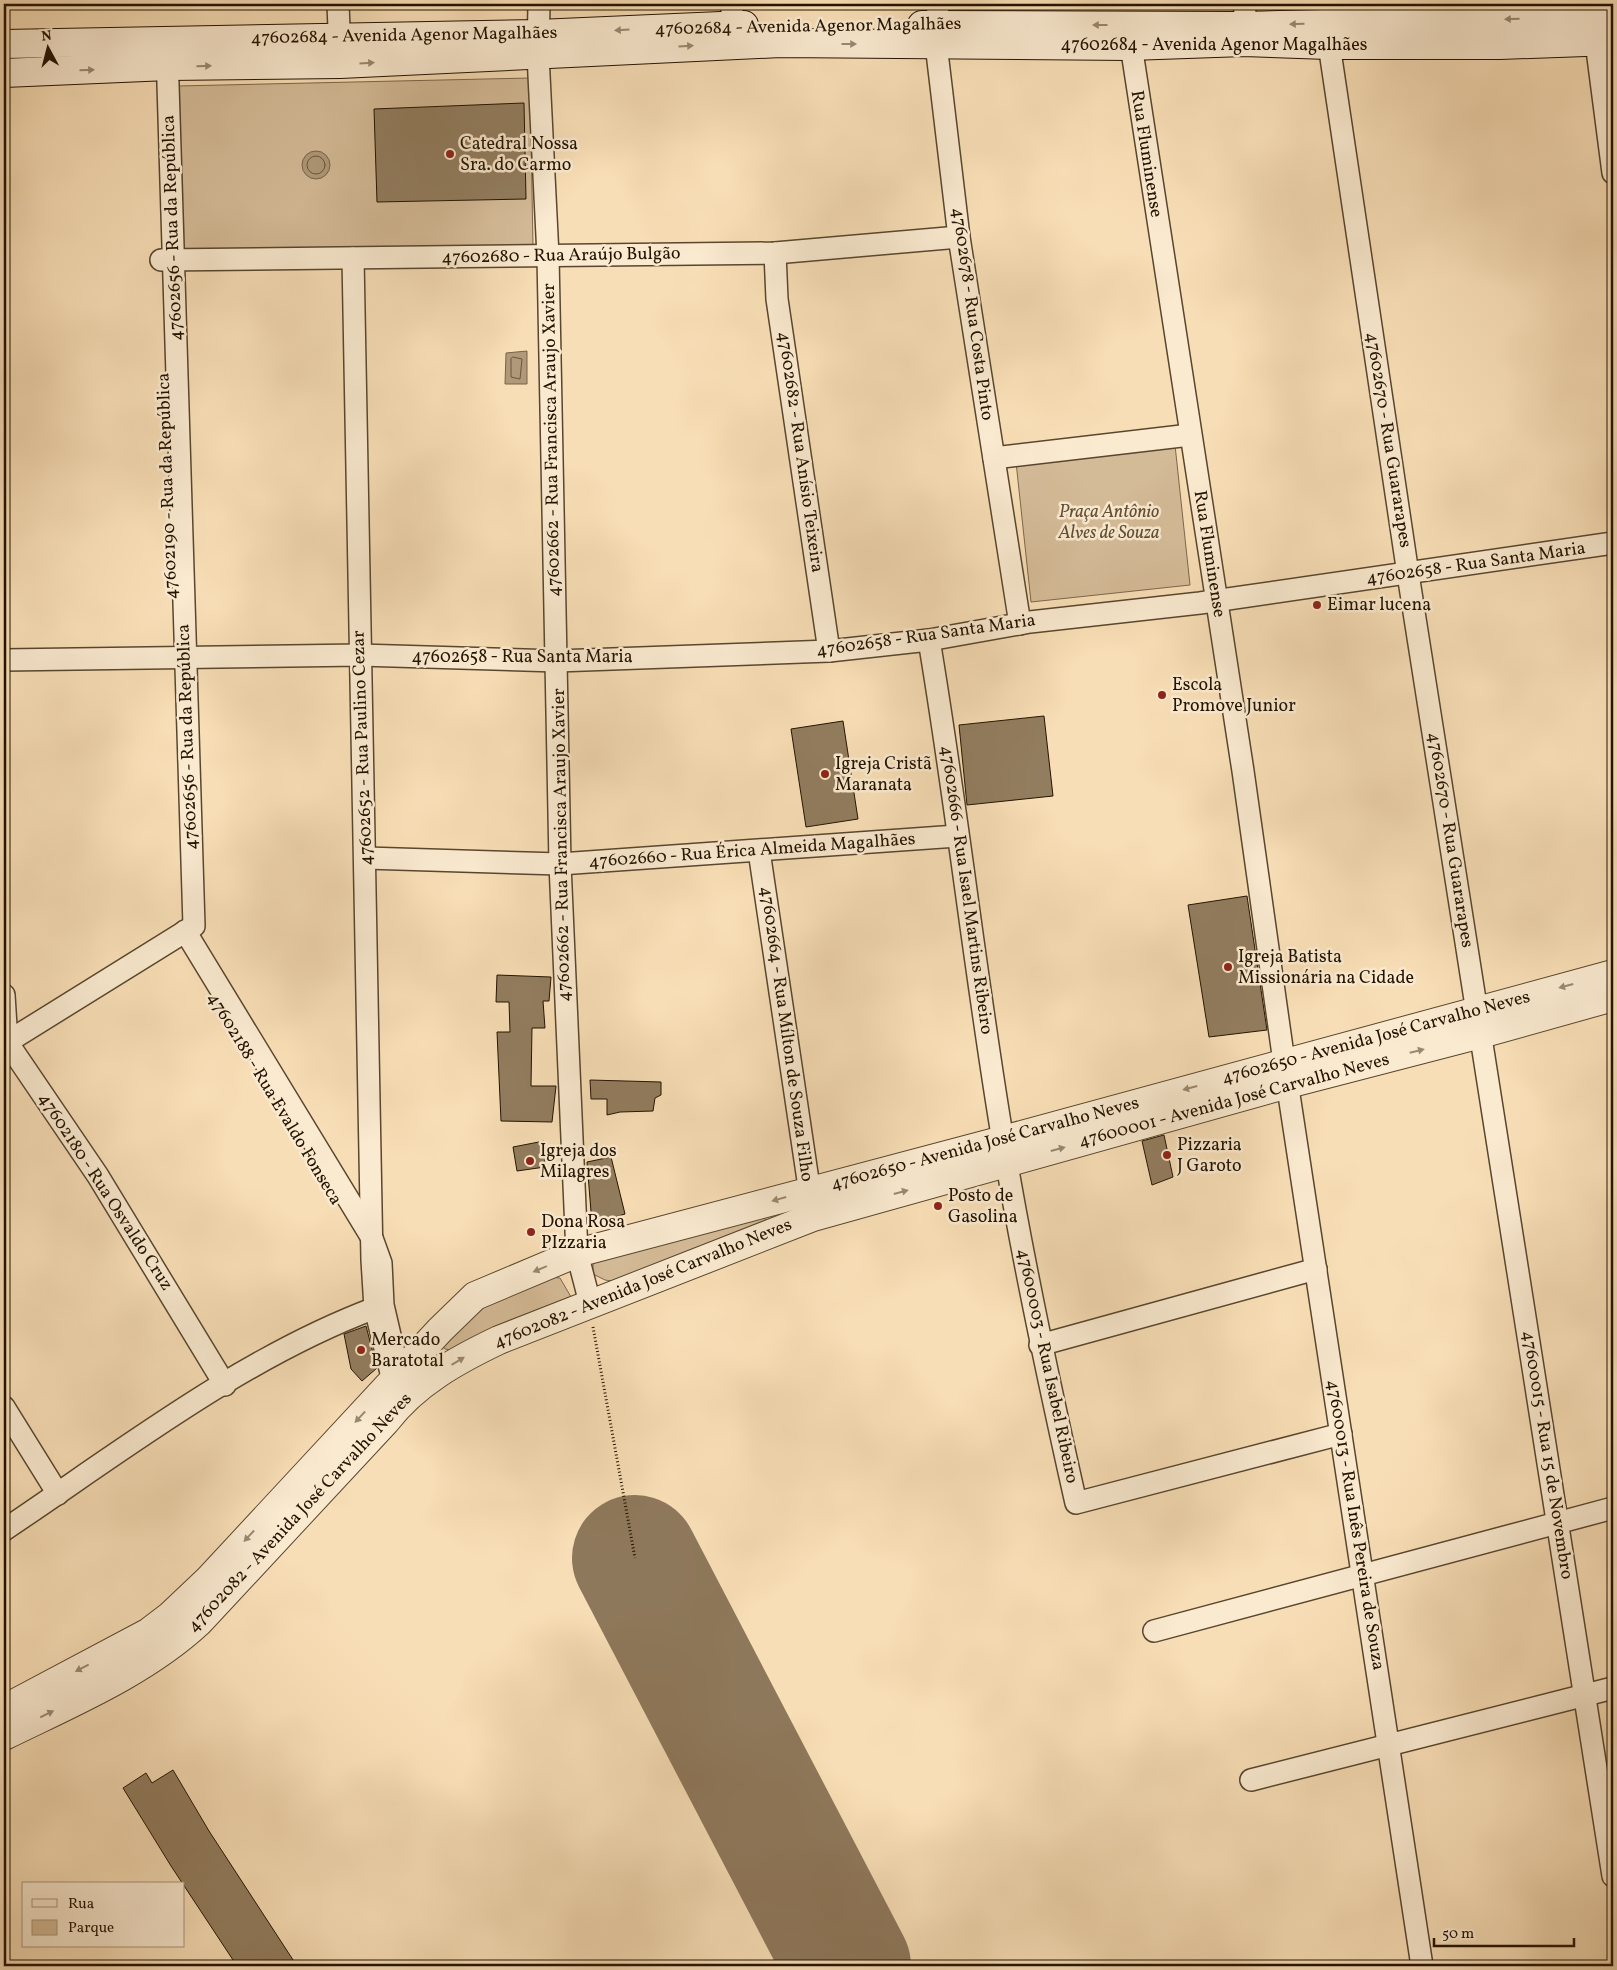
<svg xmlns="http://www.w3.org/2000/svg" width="1617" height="1970" font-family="Vollkorn,serif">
	<rect width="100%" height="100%" fill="#f8deb6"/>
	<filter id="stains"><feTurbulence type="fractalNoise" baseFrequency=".004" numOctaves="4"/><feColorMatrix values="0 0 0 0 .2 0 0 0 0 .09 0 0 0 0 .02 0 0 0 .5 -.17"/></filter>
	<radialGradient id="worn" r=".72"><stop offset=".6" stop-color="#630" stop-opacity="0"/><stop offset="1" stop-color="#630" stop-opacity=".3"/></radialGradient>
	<g fill="#d4bb97" stroke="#7c674c">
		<polygon points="530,78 533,248 182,256 178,86"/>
		<polygon points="1175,445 1190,585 1031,602 1016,462"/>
		<polygon points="762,1215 767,1221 624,1283 605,1280 593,1274 593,1264 598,1258"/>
		<polygon points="550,1277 560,1278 571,1297 568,1303 451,1350 445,1349 441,1344 476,1310"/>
	</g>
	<g fill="#b09978" stroke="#786348">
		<circle cx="316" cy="165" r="14"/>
		<polygon points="527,351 527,384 505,384 506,353"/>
	</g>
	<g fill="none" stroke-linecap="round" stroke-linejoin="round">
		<g stroke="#6a563c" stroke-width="1">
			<circle cx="316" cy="165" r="9"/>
			<polygon points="513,357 522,359 520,379 511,377 511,359"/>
		</g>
		<polyline stroke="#8e785b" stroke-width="126" points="635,1558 848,1966"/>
	</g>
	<g fill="#927d5f" stroke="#231300">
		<polygon points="524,103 526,199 377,202 374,109"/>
		<polygon points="1044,716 1053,796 967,805 959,725"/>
		<polygon points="843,721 858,819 806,827 791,729"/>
		<polygon points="1247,896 1267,1030 1209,1037 1188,905"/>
		<polygon points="497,975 551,977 549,1001 543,1001 545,1028 532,1028 531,1086 556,1086 552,1122 501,1121 497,1032 510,1032 509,1002 496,1002"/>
		<polygon points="590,1080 661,1082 661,1095 655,1098 653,1111 620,1112 607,1115 607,1099 591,1099"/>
		<polygon points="1164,1135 1173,1177 1152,1185 1142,1141"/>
		<polygon points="544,1141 545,1167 517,1171 513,1147"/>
		<polygon points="611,1157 625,1214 592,1224 587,1162"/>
		<polygon points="366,1326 377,1368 362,1381 351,1369 344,1334"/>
		<polygon points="173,1770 209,1831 297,1966 237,1966 171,1866 123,1788 146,1773 152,1783"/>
	</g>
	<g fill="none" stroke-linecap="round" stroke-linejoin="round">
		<g stroke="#58462e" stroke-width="24">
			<g id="minor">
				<polyline points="338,4 340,53"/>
				<polyline points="539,4 538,55 548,256 560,864 577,1253 590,1303"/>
				<polyline points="938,4 936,44 959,237 1020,624"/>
				<polyline points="1327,31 1408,574 1613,1876"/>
				<polyline points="1129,32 1243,771 1284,1062 1422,1966"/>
				<polyline points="732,41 732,4"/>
				<polyline points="1244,41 1245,4"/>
				<polyline points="1596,42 1613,173"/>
				<polyline points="775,253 777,299 829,651"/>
				<polyline points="353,258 372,1260 375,1308 396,1393"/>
				<polyline points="161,260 775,253 959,237"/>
				<polyline points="994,458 1190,435"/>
				<path d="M929,640C957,806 975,974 1003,1141C1023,1262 1049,1383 1076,1503L1341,1434"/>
				<polyline points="4,660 360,655 557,661 829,651 929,640 1030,622 1200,603 1613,543"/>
				<polyline points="759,851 812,1207"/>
				<polyline points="366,858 560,864 957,836"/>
				<polyline points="185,931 372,1238 381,1263 383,1305 399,1374 399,1387"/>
				<polyline points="4,995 7,1042 98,1176 225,1385"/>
				<polyline points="4,1044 194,926 167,52"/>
				<polyline points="1040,1345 1316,1269"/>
				<polyline points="4,1407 58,1494"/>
				<path d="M4,1530C122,1451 242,1358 375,1308"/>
				<polyline points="1154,1631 1613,1508"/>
				<polyline points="1251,1780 1613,1688"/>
			</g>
		</g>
		<g stroke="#58462e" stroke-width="30">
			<g id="tertiary">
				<polyline points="4,1709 149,1632 170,1616 208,1580 440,1330 475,1296 577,1253 1003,1140 1613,974"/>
				<path d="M4,1736C71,1703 144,1673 199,1622L386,1421C415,1383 457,1360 499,1340L813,1217L1288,1084L1481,1034L1613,997"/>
			</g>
		</g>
		<g stroke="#231300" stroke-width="30">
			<g id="secondary">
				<polyline points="922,25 1244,26 1613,17"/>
				<polyline points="4,44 538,34 744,25"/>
				<polyline points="4,73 168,66 340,64 780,43 1130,46 1244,42 1328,45 1500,45 1613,41"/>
			</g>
		</g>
		<polyline stroke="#231300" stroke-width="3" stroke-dasharray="1 2.5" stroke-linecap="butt" points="593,1327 635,1558"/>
		<use href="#minor" stroke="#faead0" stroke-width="21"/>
		<use href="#tertiary" stroke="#faead0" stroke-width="28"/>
		<use href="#secondary" stroke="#faead0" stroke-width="28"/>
	</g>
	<defs><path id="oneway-solid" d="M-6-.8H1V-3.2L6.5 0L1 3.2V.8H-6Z" transform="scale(1.25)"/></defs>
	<g fill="#998972">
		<use href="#oneway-solid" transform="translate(1512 19) rotate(179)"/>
		<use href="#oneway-solid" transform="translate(1297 24) rotate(178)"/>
		<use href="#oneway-solid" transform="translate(1100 25) rotate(180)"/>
		<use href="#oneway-solid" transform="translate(622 30) rotate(177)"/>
		<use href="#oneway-solid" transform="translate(849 44)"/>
		<use href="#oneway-solid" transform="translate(686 46) rotate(-3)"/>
		<use href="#oneway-solid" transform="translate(367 63) rotate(-3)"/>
		<use href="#oneway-solid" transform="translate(204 66) rotate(-1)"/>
		<use href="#oneway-solid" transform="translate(87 70) rotate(-2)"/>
		<use href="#oneway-solid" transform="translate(1566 986) rotate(165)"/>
		<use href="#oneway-solid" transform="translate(1417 1051) rotate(-14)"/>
		<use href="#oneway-solid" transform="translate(1190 1088) rotate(165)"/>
		<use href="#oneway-solid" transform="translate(1058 1149) rotate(-15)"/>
		<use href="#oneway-solid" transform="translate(901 1192) rotate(-15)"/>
		<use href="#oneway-solid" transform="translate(779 1199) rotate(164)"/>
		<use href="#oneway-solid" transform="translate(540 1269) rotate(157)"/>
		<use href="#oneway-solid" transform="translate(458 1361) rotate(-31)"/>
		<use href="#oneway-solid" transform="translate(360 1417) rotate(133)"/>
		<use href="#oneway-solid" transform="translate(249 1536) rotate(133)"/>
		<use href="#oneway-solid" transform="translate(82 1668) rotate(153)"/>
		<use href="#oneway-solid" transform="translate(47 1714) rotate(-26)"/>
	</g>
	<g fill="#8f2418" stroke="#faead0" stroke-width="2">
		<circle cx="450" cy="154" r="5"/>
		<circle cx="1317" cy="605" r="5"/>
		<circle cx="1162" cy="695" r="5"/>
		<circle cx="825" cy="774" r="5"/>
		<circle cx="1228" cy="967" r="5"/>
		<circle cx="1167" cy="1155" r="5"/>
		<circle cx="530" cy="1161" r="5"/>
		<circle cx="938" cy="1206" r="5"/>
		<circle cx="531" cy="1232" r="5"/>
		<circle cx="361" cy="1350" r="5"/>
	</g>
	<g text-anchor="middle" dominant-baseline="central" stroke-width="5" stroke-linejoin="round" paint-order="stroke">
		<g font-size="18" fill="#231300" stroke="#faead0">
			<text transform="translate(808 27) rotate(-1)">47602684 - Avenida Agenor Magalhães</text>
			<text transform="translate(404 36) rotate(-1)">47602684 - Avenida Agenor Magalhães</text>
			<text x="1214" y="45">47602684 - Avenida Agenor Magalhães</text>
			<text transform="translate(1146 154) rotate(81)">Rua Fluminense</text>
			<text transform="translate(173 228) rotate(-92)">47602656 - Rua da República</text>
			<text transform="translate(561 256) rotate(-1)">47602680 - Rua Araújo Bulgão</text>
			<text transform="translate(972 314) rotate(82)">47602678 - Rua Costa Pinto</text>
			<text transform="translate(552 440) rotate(-91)">47602662 - Rua Francisca Araujo Xavier</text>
			<text transform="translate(1388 440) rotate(81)">47602670 - Rua Guararapes</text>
			<text transform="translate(800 452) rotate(82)">47602682 - Rua Anísio Teixeira</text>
			<text transform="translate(168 486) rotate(-92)">47602190 - Rua da República</text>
			<text transform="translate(1209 554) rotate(81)">Rua Fluminense</text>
			<text transform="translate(1476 564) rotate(-8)">47602658 - Rua Santa Maria</text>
			<text transform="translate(926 636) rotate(-8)">47602658 - Rua Santa Maria</text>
			<text x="522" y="657">47602658 - Rua Santa Maria</text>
			<text transform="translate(188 737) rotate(-92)">47602656 - Rua da República</text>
			<text transform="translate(363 748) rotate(-92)">47602652 - Rua Paulino Cezar</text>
			<text transform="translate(1450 840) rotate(81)">47602670 - Rua Guararapes</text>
			<text transform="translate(562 845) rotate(-91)">47602662 - Rua Francisca Araujo Xavier</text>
			<text transform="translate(752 851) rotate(-4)">47602660 - Rua Érica Almeida Magalhães</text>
			<text transform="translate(966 890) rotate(82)">47602666 - Rua Isael Martins Ribeiro</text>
			<text transform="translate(786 1034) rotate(82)">47602664 - Rua Mílton de Souza Filho</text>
			<text transform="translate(1376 1038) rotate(-15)">47602650 - Avenida José Carvalho Neves</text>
			<text transform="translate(274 1099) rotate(59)">47602188 - Rua Evaldo Fonseca</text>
			<text transform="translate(1234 1101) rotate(-15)">47600001 - Avenida José Carvalho Neves</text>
			<text transform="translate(985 1144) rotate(-15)">47602650 - Avenida José Carvalho Neves</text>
			<text transform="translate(105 1192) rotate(57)">47602180 - Rua Osvaldo Cruz</text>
			<text transform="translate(643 1284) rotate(-22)">47602082 - Avenida José Carvalho Neves</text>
			<text transform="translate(1047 1366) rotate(78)">47600003 - Rua Isabel Ribeiro</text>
			<text transform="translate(1547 1455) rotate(81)">47600015 - Rua 15 de Novembro</text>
			<text transform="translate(300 1513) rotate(-47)">47602082 - Avenida José Carvalho Neves</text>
			<text transform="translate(1355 1525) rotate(81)">47600013 - Rua Inês Pereira de Souza</text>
		</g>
		<g font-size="18" fill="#231300" stroke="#faead0" text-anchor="start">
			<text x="460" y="144">Catedral Nossa<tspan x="460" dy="21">Sra. do Carmo</tspan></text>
			<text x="1327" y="605">Eimar lucena</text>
			<text x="1172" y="685">Escola<tspan x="1172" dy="21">Promove Junior</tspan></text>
			<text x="835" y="764">Igreja Cristã<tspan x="835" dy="21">Maranata</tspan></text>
			<text x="1238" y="957">Igreja Batista<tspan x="1238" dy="21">Missionária na Cidade</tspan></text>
			<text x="1177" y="1145">Pizzaria<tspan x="1177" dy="21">J Garoto</tspan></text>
			<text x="540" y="1151">Igreja dos<tspan x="540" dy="21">Milagres</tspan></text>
			<text x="948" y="1196">Posto de<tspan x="948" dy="21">Gasolina</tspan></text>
			<text x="541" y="1222">Dona Rosa<tspan x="541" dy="21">PIzzaria</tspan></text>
			<text x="371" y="1340">Mercado<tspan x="371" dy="21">Baratotal</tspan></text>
		</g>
		<g font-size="18" font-style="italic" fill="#614e35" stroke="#faead0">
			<text x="1109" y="512">Praça Antônio<tspan x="1109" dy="21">Alves de Souza</tspan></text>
		</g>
	</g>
	<rect width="1617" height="1970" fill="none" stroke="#f8deb6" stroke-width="20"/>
	<rect x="5" y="5" width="1607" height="1960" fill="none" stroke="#231300" stroke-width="2.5"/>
	<rect x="10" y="10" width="1597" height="1950" fill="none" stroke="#231300"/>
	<rect x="22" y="1882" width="162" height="65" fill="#faead0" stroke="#a4947d"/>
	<rect x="32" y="1899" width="25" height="8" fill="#faead0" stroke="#a4947d"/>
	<text x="68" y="1908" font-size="15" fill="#231300">Rua</text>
	<rect x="32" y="1920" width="25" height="15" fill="#d4bb97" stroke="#a4947d"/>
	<text x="68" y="1932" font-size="15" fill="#231300">Parque</text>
	<g transform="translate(48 48) rotate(353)" stroke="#faead0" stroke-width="4" paint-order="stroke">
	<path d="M0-4L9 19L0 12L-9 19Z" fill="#231300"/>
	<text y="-8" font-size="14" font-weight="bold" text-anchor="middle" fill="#231300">N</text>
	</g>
	<path d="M1434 1938v8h140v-8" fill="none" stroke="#231300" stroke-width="2.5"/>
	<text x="1442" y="1938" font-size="15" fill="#231300" stroke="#faead0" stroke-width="4" paint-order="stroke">50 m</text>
	<rect width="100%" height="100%" filter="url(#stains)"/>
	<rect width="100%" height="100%" fill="url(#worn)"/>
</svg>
